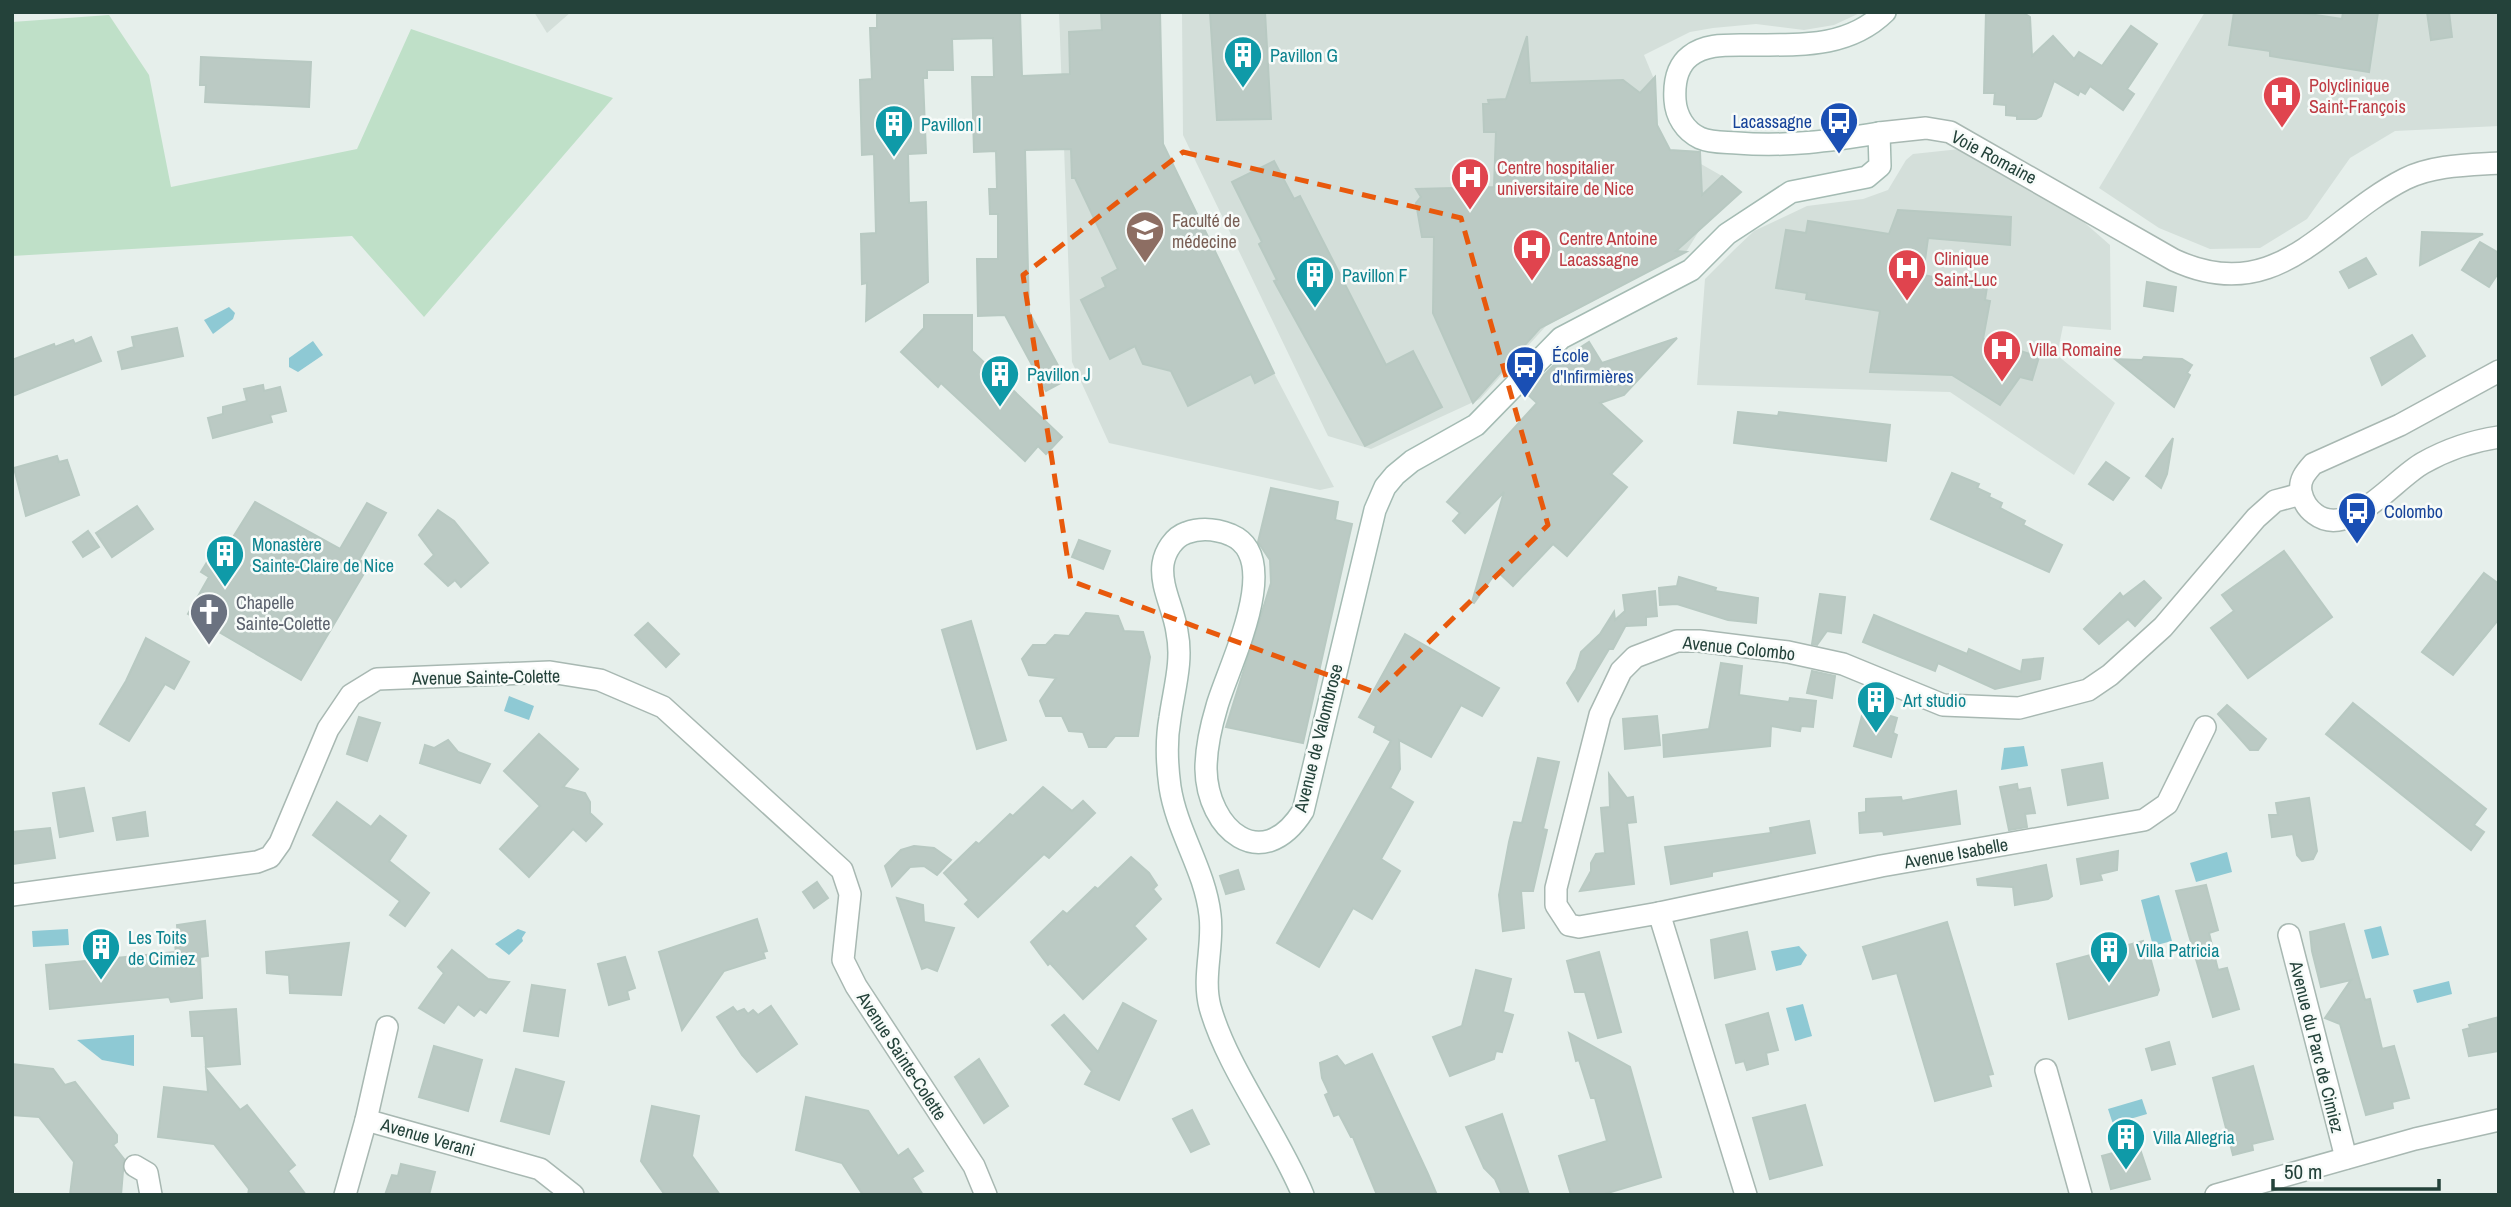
<svg xmlns="http://www.w3.org/2000/svg" width="2511" height="1207" font-family="'Archivo Narrow',sans-serif">
	<rect width="100%" height="100%" fill="#e6efeb"/>
	<g fill="#d4dfda">
		<polygon points="534,12 571,12 547,33"/>
		<polygon points="1059,12 1160,12 1163,144 1274,373 1334,487 1320,490 1109,443 1072,362"/>
		<polygon points="1182,12 1862,12 1834,25 1804,30 1756,24 1713,28 1690,32 1644,55 1654,79 1657,125 1669,150 1700,151 1701,164 1722,176 1741,192 1699,231 1686,252 1546,326 1480,399 1371,449 1328,436 1183,135"/>
		<polygon points="2205,12 2499,12 2499,126 2395,131 2350,158 2307,219 2260,248 2210,249 2159,228 2099,188"/>
		<polygon points="1960,149 2078,217 2110,245 2111,330 2063,326 2057,355 2115,403 2074,475 1950,392 1697,385 1705,279 1735,249 1754,231 1807,206 1863,199 1888,190 1906,160 1913,154"/>
	</g>
	<polygon fill="#bfe0c8" points="109,15 149,75 171,187 357,149 411,29 613,98 424,317 352,236 12,256 12,22"/>
	<g fill="#8ec9d4">
		<polygon points="229,307 235,313 233,319 213,334 204,320"/>
		<polygon points="313,341 323,355 298,372 289,367 289,358"/>
		<polygon points="509,696 534,706 529,720 504,711"/>
		<polygon points="2024,746 2028,766 2001,770 2004,748"/>
		<polygon points="2227,852 2232,872 2196,882 2190,863"/>
		<polygon points="2159,895 2172,941 2153,946 2141,900"/>
		<polygon points="2381,926 2389,955 2372,959 2364,930"/>
		<polygon points="68,929 69,945 33,947 32,931"/>
		<polygon points="518,929 526,932 522,938 523,941 509,955 495,944"/>
		<polygon points="1799,946 1807,955 1801,965 1776,971 1771,951"/>
		<polygon points="2449,981 2452,994 2417,1003 2413,990"/>
		<polygon points="1803,1004 1812,1036 1795,1041 1786,1008"/>
		<polygon points="134,1035 134,1066 102,1060 77,1040"/>
		<polygon points="2142,1099 2147,1114 2113,1124 2108,1109"/>
	</g>
	<g fill="#bbcac4" stroke="#b8c9c2" stroke-width="2">
		<polygon points="877,12 1020,12 1022,76 1070,74 1069,32 1102,30 1101,12 1160,12 1163,144 1274,373 1255,383 1251,374 1188,406 1171,371 1143,364 1135,346 1110,359 1081,300 1106,287 1102,278 1118,269 1075,178 1072,178 1071,149 1025,150 1029,312 1066,380 1046,391 1005,315 978,316 977,259 998,259 998,214 990,214 989,189 997,189 996,151 974,152 972,77 994,77 993,38 952,39 953,70 927,70 927,78 923,78 926,153 908,154 909,203 926,202 928,282 866,321 867,283 862,284 861,234 876,233 874,154 862,155 860,80 872,79 870,28 877,28"/>
		<polygon points="1210,12 1265,12 1271,119 1217,120"/>
		<polygon points="1986,12 2022,12 2030,17 2032,56 2053,36 2074,59 2079,52 2102,66 2131,26 2157,44 2127,89 2134,94 2123,110 2090,86 2085,94 2080,91 2078,95 2054,81 2041,116 2036,119 2017,119 2017,116 2006,115 2006,105 1994,104 1995,93 1984,93"/>
		<polygon points="2234,12 2296,12 2342,19 2343,12 2378,12 2369,72 2270,56 2270,51 2229,45"/>
		<polygon points="2427,12 2449,12 2452,37 2431,40"/>
		<polygon points="1527,36 1530,83 1623,80 1640,93 1655,77 1657,125 1670,150 1700,152 1702,195 1722,176 1741,192 1676,251 1686,252 1540,328 1473,403 1433,313 1434,237 1422,237 1416,203 1421,197 1416,189 1494,187 1496,132 1484,132 1483,104 1489,104 1488,100 1506,99"/>
		<polygon points="201,57 311,62 309,107 205,102 206,85 200,85"/>
		<polygon points="1274,161 1294,199 1300,196 1386,365 1413,351 1442,407 1365,446 1274,281 1277,280 1259,244 1262,242 1232,182"/>
		<polygon points="1898,210 2011,217 2010,245 1928,238 1923,275 1987,287 1985,300 1990,301 1983,339 2039,357 2032,380 2020,377 2000,405 1952,375 1870,372 1880,311 1806,299 1807,293 1776,288 1786,230 1806,233 1808,221 1889,234"/>
		<polygon points="2422,232 2483,234 2420,265"/>
		<polygon points="2480,242 2499,253 2499,272 2489,287 2462,270"/>
		<polygon points="2366,258 2376,274 2349,288 2340,272"/>
		<polygon points="2147,282 2176,287 2173,311 2144,306"/>
		<polygon points="924,315 972,315 972,351 1062,437 1046,454 1038,446 1025,461 941,383 938,387 901,352 924,328"/>
		<polygon points="177,328 183,356 122,369 118,352 134,347 132,337"/>
		<polygon points="2412,335 2425,356 2382,385 2371,358"/>
		<polygon points="91,337 101,361 12,396 12,360 54,344 55,347 73,340 75,344"/>
		<polygon points="1677,338 1624,395 1600,403 1642,441 1611,474 1627,487 1567,556 1553,544 1513,586 1497,571 1474,603 1472,602 1504,492 1465,533 1453,521 1460,513 1447,502 1537,403 1526,393 1555,364 1589,342 1602,363"/>
		<polygon points="2144,357 2182,359 2192,365 2187,373 2190,375 2174,407 2115,359 2142,360"/>
		<polygon points="263,385 264,391 280,387 286,411 270,415 272,422 213,438 208,418 223,414 223,407 247,401 244,389"/>
		<polygon points="1738,412 1778,416 1779,412 1890,425 1886,461 1734,443"/>
		<polygon points="2173,438 2167,474 2161,488 2146,476"/>
		<polygon points="57,456 59,462 67,460 79,495 26,516 14,468"/>
		<polygon points="2106,462 2129,478 2113,500 2089,484"/>
		<polygon points="1952,473 1979,484 1977,488 1990,494 1989,497 2002,503 2000,508 2025,521 2023,525 2062,545 2049,572 1931,519"/>
		<polygon points="1271,488 1338,502 1335,520 1352,524 1303,743 1226,727 1271,583 1270,560 1258,542"/>
		<polygon points="255,502 340,549 367,503 386,513 359,560 369,565 301,680 188,614 209,577 201,572 212,554 220,558"/>
		<polygon points="137,506 153,529 112,557 96,533"/>
		<polygon points="438,510 454,521 488,563 461,587 455,580 448,586 425,564 434,555 419,535"/>
		<polygon points="88,531 99,547 83,557 73,542"/>
		<polygon points="1079,540 1110,551 1103,569 1072,557"/>
		<polygon points="2284,551 2332,617 2248,678 2211,628 2234,611 2222,595"/>
		<polygon points="2484,573 2499,584 2499,619 2453,675 2422,652"/>
		<polygon points="1679,577 1716,588 1715,591 1758,598 1756,623 1728,620 1677,604 1660,605 1659,588 1677,586"/>
		<polygon points="2144,581 2161,598 2135,626 2128,619 2099,644 2084,629 2120,593 2123,597"/>
		<polygon points="1655,591 1657,616 1646,617 1646,625 1627,626 1627,623 1613,649 1609,649 1578,701 1567,683 1576,669 1581,652 1600,634 1614,612 1615,620 1625,611 1623,595"/>
		<polygon points="1820,594 1845,597 1841,633 1827,631 1817,645 1812,644"/>
		<polygon points="1086,613 1118,616 1124,631 1143,632 1150,657 1138,736 1115,736 1106,747 1089,747 1083,732 1069,731 1062,716 1046,716 1040,701 1056,678 1029,675 1022,659 1033,645 1046,645 1055,635 1069,636"/>
		<polygon points="1874,615 1967,654 1969,649 2021,672 2023,660 2043,658 2040,679 1995,689 1938,663 1935,671 1888,652 1863,642"/>
		<polygon points="971,621 1006,740 977,749 942,630"/>
		<polygon points="648,623 679,654 666,667 635,635"/>
		<polygon points="1405,634 1499,688 1482,716 1461,705 1431,757 1399,740 1400,769 1390,788 1413,802 1381,859 1400,871 1372,919 1353,908 1319,967 1277,943 1391,741 1374,732 1376,726 1359,717"/>
		<polygon points="146,638 189,662 174,689 165,684 129,741 100,724 126,681"/>
		<polygon points="1721,663 1742,666 1739,695 1789,702 1790,698 1816,701 1813,727 1801,726 1800,731 1771,726 1770,746 1664,757 1663,735 1709,729"/>
		<polygon points="1812,671 1835,676 1832,698 1807,693"/>
		<polygon points="2353,703 2486,809 2474,825 2484,832 2471,850 2326,734"/>
		<polygon points="2227,705 2266,739 2258,750 2250,750 2218,714"/>
		<polygon points="1864,708 1897,718 1893,733 1897,735 1891,757 1854,746"/>
		<polygon points="1657,716 1660,745 1625,749 1623,719"/>
		<polygon points="359,717 380,723 367,761 347,754"/>
		<polygon points="539,734 578,769 563,787 585,793 590,802 590,813 602,824 586,841 573,829 529,877 500,849 540,806 504,771"/>
		<polygon points="448,740 458,752 490,764 480,783 420,763 425,745 434,748"/>
		<polygon points="1538,758 1559,762 1543,829 1547,830 1533,891 1521,891 1524,928 1503,931 1499,895 1509,842 1514,822 1522,823"/>
		<polygon points="2102,763 2108,798 2068,805 2062,770"/>
		<polygon points="1609,774 1627,798 1633,797 1636,822 1627,823 1634,884 1580,891 1591,871 1591,863 1596,854 1605,853 1601,808 1610,807"/>
		<polygon points="2017,784 2018,790 2030,788 2035,813 2025,814 2027,827 2009,830 2000,787"/>
		<polygon points="1043,787 1072,811 1083,801 1095,813 1049,858 1044,854 978,917 965,904 969,900 944,873 976,842 979,844 1010,814 1013,816"/>
		<polygon points="84,788 93,831 60,837 53,793"/>
		<polygon points="1956,791 1960,824 1884,835 1883,831 1860,833 1859,813 1866,812 1866,799 1901,797 1902,801"/>
		<polygon points="2309,798 2317,851 2313,859 2302,861 2297,855 2293,834 2272,837 2269,815 2278,815 2276,803"/>
		<polygon points="337,802 371,827 380,816 406,836 389,861 429,893 405,926 390,915 400,901 313,835"/>
		<polygon points="145,812 148,836 117,840 113,818"/>
		<polygon points="1809,821 1815,853 1712,872 1712,876 1671,884 1665,847 1771,833 1770,828"/>
		<polygon points="50,828 55,858 12,864 12,832"/>
		<polygon points="914,846 934,848 951,860 937,875 924,866 910,867 892,886 885,866 901,850"/>
		<polygon points="2118,851 2117,870 2100,874 2102,880 2081,884 2077,859"/>
		<polygon points="1131,857 1149,873 1157,885 1153,889 1161,899 1134,926 1146,939 1083,999 1050,963 1048,965 1031,942 1063,911 1067,914 1095,887 1098,889"/>
		<polygon points="2046,865 2052,896 2048,899 2015,905 2013,887 1978,885 1977,879"/>
		<polygon points="1238,870 1244,889 1226,894 1220,876"/>
		<polygon points="817,882 828,898 814,908 803,892"/>
		<polygon points="2206,885 2218,930 2209,933 2218,970 2227,968 2239,1009 2213,1017 2176,891"/>
		<polygon points="897,898 923,905 924,922 954,928 937,971 927,967 922,969"/>
		<polygon points="757,919 767,951 763,952 765,958 724,971 682,1030 659,952"/>
		<polygon points="205,921 208,956 200,957 202,998 171,1002 169,997 50,1009 46,965 176,952 174,937 178,936 177,925"/>
		<polygon points="1947,922 1993,1074 1988,1075 1991,1086 1935,1101 1897,973 1873,979 1863,947"/>
		<polygon points="2344,924 2365,1000 2370,999 2382,1049 2394,1046 2409,1098 2392,1102 2393,1108 2366,1115 2340,1024 2325,1018 2351,980 2321,987 2312,951 2310,932"/>
		<polygon points="1747,932 1755,969 1715,978 1711,940"/>
		<polygon points="2143,941 2144,946 2147,946 2159,990 2157,995 2069,1019 2057,964"/>
		<polygon points="349,943 341,995 290,993 289,975 267,973 266,952"/>
		<polygon points="452,950 488,979 509,982 486,1013 480,1009 474,1016 458,1004 444,1023 419,1008 444,973 438,967"/>
		<polygon points="1599,952 1621,1032 1598,1038 1585,992 1575,992 1567,961"/>
		<polygon points="625,957 635,988 627,991 629,999 609,1005 598,964"/>
		<polygon points="1476,970 1511,979 1503,1012 1513,1015 1502,1052 1496,1051 1494,1059 1450,1076 1433,1037 1462,1026"/>
		<polygon points="532,985 565,990 558,1036 524,1031"/>
		<polygon points="1123,1003 1156,1021 1119,1100 1085,1084 1092,1071 1052,1025 1064,1015 1098,1052"/>
		<polygon points="771,1006 797,1044 757,1072 742,1055 717,1017 733,1007 737,1012 744,1009 748,1014 753,1010 758,1015"/>
		<polygon points="236,1009 240,1064 206,1067 204,1036 192,1036 190,1012"/>
		<polygon points="1768,1013 1778,1050 1766,1053 1768,1064 1747,1070 1744,1061 1736,1063 1726,1025"/>
		<polygon points="2499,1017 2499,1051 2469,1056 2463,1030 2470,1028 2469,1025"/>
		<polygon points="1569,1033 1630,1067 1661,1177 1601,1195 1571,1195 1559,1156 1607,1141 1595,1098 1591,1098 1579,1060 1576,1061"/>
		<polygon points="2169,1042 2175,1064 2152,1070 2146,1049"/>
		<polygon points="434,1046 482,1060 468,1111 419,1097"/>
		<polygon points="1372,1054 1428,1174 1437,1195 1377,1195 1353,1137 1351,1137 1339,1114 1334,1116 1325,1095 1329,1093 1322,1078 1320,1063 1337,1056 1345,1066"/>
		<polygon points="979,1059 1008,1106 984,1123 955,1077"/>
		<polygon points="12,1064 53,1069 65,1085 75,1082 117,1135 117,1142 113,1145 124,1159 121,1195 70,1195 74,1162 39,1117 12,1115"/>
		<polygon points="2253,1066 2273,1139 2252,1144 2253,1150 2233,1155 2213,1078"/>
		<polygon points="206,1069 240,1110 247,1105 295,1165 288,1171 306,1195 248,1195 249,1189 214,1144 158,1137 164,1087 208,1092"/>
		<polygon points="516,1069 564,1082 549,1134 501,1121"/>
		<polygon points="806,1097 868,1111 898,1156 908,1149 923,1171 912,1178 923,1195 863,1195 842,1163 796,1150"/>
		<polygon points="1805,1105 1822,1165 1770,1179 1753,1118"/>
		<polygon points="652,1106 699,1116 692,1156 720,1195 665,1195 641,1161"/>
		<polygon points="1192,1110 1209,1144 1191,1152 1173,1119"/>
		<polygon points="1502,1114 1529,1195 1502,1195 1495,1179 1484,1168 1466,1127"/>
		<polygon points="2139,1146 2150,1179 2111,1189 2102,1156"/>
		<polygon points="401,1164 435,1172 429,1195 385,1195 392,1175 398,1176"/>
	</g>
	<g fill="none" stroke-linecap="round" stroke-linejoin="round">
		<g stroke="#a8b8b2" stroke-width="24">
			<g id="street">
				<path d="M1879,133L1926,128L1950,132L2174,260C2278,308 2324,220 2405,179C2433,165 2468,165 2499,163"/>
				<path d="M2499,371L2400,425L2313,464C2305,473 2299,480 2301,492C2303,501 2308,509 2315,514C2349,540 2394,479 2423,463C2446,450 2472,441 2499,437"/>
				<polyline points="12,895 257,862 270,857 280,843 328,729 351,695 377,679 550,672 600,680 663,707 842,870 850,894 843,960 856,986 974,1166 986,1195"/>
				<polyline points="1659,913 1881,866 2144,820 2167,804 2205,727"/>
				<polyline points="2289,935 2346,1158"/>
				<polyline points="387,1027 366,1120 540,1169 573,1195"/>
				<polyline points="2046,1070 2081,1195"/>
				<polyline points="135,1166 147,1173 151,1195"/>
				<polyline points="345,1195 366,1120"/>
				<polyline points="1746,1195 1659,913 1579,927 1569,925 1556,905 1556,888 1600,715 1621,671 1635,657 1677,641 1699,641 1788,652 1843,664 1943,705 2019,708 2088,690 2110,675 2163,627 2256,518 2275,501 2301,494"/>
				<polyline points="2216,1195 2415,1139 2499,1120"/>
			</g>
		</g>
		<g stroke="#a4bbb3" stroke-width="24">
			<path id="secondary" d="M1303,1195C1278,1134 1227,1068 1210,1007C1202,977 1214,945 1210,915C1205,870 1177,832 1170,787C1167,765 1166,740 1170,718C1174,689 1183,661 1177,632C1174,609 1160,587 1163,564C1165,551 1174,537 1186,533C1202,527 1216,529 1231,535C1285,558 1228,667 1217,706C1211,726 1206,748 1206,769C1207,829 1262,876 1303,811L1375,510L1385,487L1395,475L1412,461L1476,425L1561,338L1691,270L1727,234L1791,192L1867,177L1880,166L1879,133C1830,141 1786,147 1737,143C1725,142 1711,143 1700,138C1685,131 1676,116 1675,100C1674,84 1677,66 1690,56C1704,45 1722,45 1740,45C1792,44 1845,51 1885,12"/>
		</g>
		<use href="#street" stroke="#fff" stroke-width="21"/>
		<use href="#secondary" stroke="#fff" stroke-width="21"/>
	</g>
	<path fill="none" stroke="#e8590c" stroke-width="5" stroke-dasharray="14 9" stroke-linejoin="round" d="M1183,152L1461,218L1548,525L1377,693L1071,581L1023,275Z"/>
	<defs>
		<g id="building-pin" transform="scale(2.0125)"><path d="M0 17L-7.5 6A9.5 9.5 0 1 1 7.5 6Z" fill="#0f9aa8" stroke="#f7fbf9"/><path d="M-4-6H4V6H1V3H-1V6H-4ZM-2.5-4.3h1.7v1.8h-1.7ZM.8-4.3h1.7v1.8H.8ZM-2.5-1h1.7V.8h-1.7ZM.8-1h1.7V.8H.8Z" fill="#fff"/></g>
		<g id="hospital-pin" transform="scale(2.0125)"><path d="M0 17L-7.5 6A9.5 9.5 0 1 1 7.5 6Z" fill="#e0444e" stroke="#f7fbf9"/><path d="M-5-5h3v3.5h4V-5h3V5h-3V1.5h-4V5h-3Z" fill="#fff"/></g>
		<g id="bus-pin" transform="scale(2.0125)"><path d="M0 17L-7.5 6A9.5 9.5 0 1 1 7.5 6Z" fill="#1a4fb4" stroke="#f7fbf9"/><path d="M-5-6H5V4H4V6H2V4H-2V6H-4V4H-5ZM-3.5-4V0h7V-4ZM-3.5 1.2v1.5H-2V1.2ZM2 1.2v1.5H3.5V1.2Z" fill="#fff"/></g>
		<g id="university-pin" transform="scale(2.0125)"><path d="M0 17L-7.5 6A9.5 9.5 0 1 1 7.5 6Z" fill="#8d6e63" stroke="#f7fbf9"/><path d="M0-5L7-2L0 1L-7-2ZM-4 1L0 2.5L4 1V4Q0 6-4 4Z" fill="#fff"/></g>
		<g id="church-pin" transform="scale(2.0125)"><path d="M0 17L-7.5 6A9.5 9.5 0 1 1 7.5 6Z" fill="#6b7280" stroke="#f7fbf9"/><path d="M-1.2-6h2.4v3.5h3.3v2.4h-3.3V6h-2.4V-.1h-3.3v-2.4h3.3Z" fill="#fff"/></g>
	</defs>
	<g fill-rule="evenodd">
		<use href="#building-pin" x="1243" y="55"/>
		<use href="#hospital-pin" x="2282" y="95"/>
		<use href="#bus-pin" x="1839" y="121"/>
		<use href="#building-pin" x="894" y="124"/>
		<use href="#hospital-pin" x="1470" y="177"/>
		<use href="#university-pin" x="1145" y="230"/>
		<use href="#hospital-pin" x="1532" y="248"/>
		<use href="#hospital-pin" x="1907" y="268"/>
		<use href="#building-pin" x="1315" y="275"/>
		<use href="#hospital-pin" x="2002" y="349"/>
		<use href="#bus-pin" x="1525" y="365"/>
		<use href="#building-pin" x="1000" y="374"/>
		<use href="#bus-pin" x="2357" y="511"/>
		<use href="#building-pin" x="225" y="554"/>
		<use href="#church-pin" x="209" y="612"/>
		<use href="#building-pin" x="1876" y="700"/>
		<use href="#building-pin" x="101" y="947"/>
		<use href="#building-pin" x="2109" y="950"/>
		<use href="#building-pin" x="2126" y="1137"/>
	</g>
	<g text-anchor="middle" dominant-baseline="central" stroke-width="5" stroke-linejoin="round" paint-order="stroke">
		<g font-size="18" fill="#0d838f" stroke="#f7fbf9" text-anchor="start">
			<text x="1270" y="55">Pavillon G</text>
			<text x="921" y="124">Pavillon I</text>
			<text x="1342" y="275">Pavillon F</text>
			<text x="1027" y="374">Pavillon J</text>
			<text x="252" y="544">Monastère<tspan x="252" dy="21">Sainte-Claire de Nice</tspan></text>
			<text x="1903" y="700">Art studio</text>
			<text x="128" y="937">Les Toits<tspan x="128" dy="21">de Cimiez</tspan></text>
			<text x="2136" y="950">Villa Patricia</text>
			<text x="2153" y="1137">Villa Allegria</text>
		</g>
		<g font-size="18" fill="#be3a42" stroke="#f7fbf9" text-anchor="start">
			<text x="2309" y="85">Polyclinique<tspan x="2309" dy="21">Saint-François</tspan></text>
			<text x="1497" y="167">Centre hospitalier<tspan x="1497" dy="21">universitaire de Nice</tspan></text>
			<text x="1559" y="238">Centre Antoine<tspan x="1559" dy="21">Lacassagne</tspan></text>
			<text x="1934" y="258">Clinique<tspan x="1934" dy="21">Saint-Luc</tspan></text>
			<text x="2029" y="349">Villa Romaine</text>
		</g>
		<g font-size="18" fill="#164399" stroke="#f7fbf9" text-anchor="start">
			<text x="1812" y="121" text-anchor="end">Lacassagne</text>
			<text x="1552" y="355">École<tspan x="1552" dy="21">d'Infirmières</tspan></text>
			<text x="2384" y="511">Colombo</text>
		</g>
		<g font-size="18" fill="#24423a" stroke="#f7fbf9">
			<text transform="translate(1994 157) rotate(28)">Voie Romaine</text>
			<text transform="translate(1739 648) rotate(6)">Avenue Colombo</text>
			<text transform="translate(486 677) rotate(-1)">Avenue Sainte-Colette</text>
			<text transform="translate(1318 738) rotate(-76)">Avenue de Valombrose</text>
			<text transform="translate(1956 853) rotate(-10)">Avenue Isabelle</text>
			<text transform="translate(2317 1047) rotate(76)">Avenue du Parc de Cimiez</text>
			<text transform="translate(902 1056) rotate(57)">Avenue Sainte-Colette</text>
			<text transform="translate(428 1137) rotate(16)">Avenue Verani</text>
		</g>
		<g font-size="18" fill="#785e54" stroke="#f7fbf9" text-anchor="start">
			<text x="1172" y="220">Faculté de<tspan x="1172" dy="21">médecine</tspan></text>
		</g>
		<g font-size="18" fill="#5b616d" stroke="#f7fbf9" text-anchor="start">
			<text x="236" y="602">Chapelle<tspan x="236" dy="21">Sainte-Colette</tspan></text>
		</g>
	</g>
	<rect width="2511" height="1207" fill="none" stroke="#24423a" stroke-width="28"/>
	<path d="M2273 1179v10h166v-10" fill="none" stroke="#24423a" stroke-width="3.5"/>
	<text x="2284" y="1179" font-size="21" fill="#24423a" stroke="#f7fbf9" stroke-width="5" paint-order="stroke">50 m</text>
</svg>
